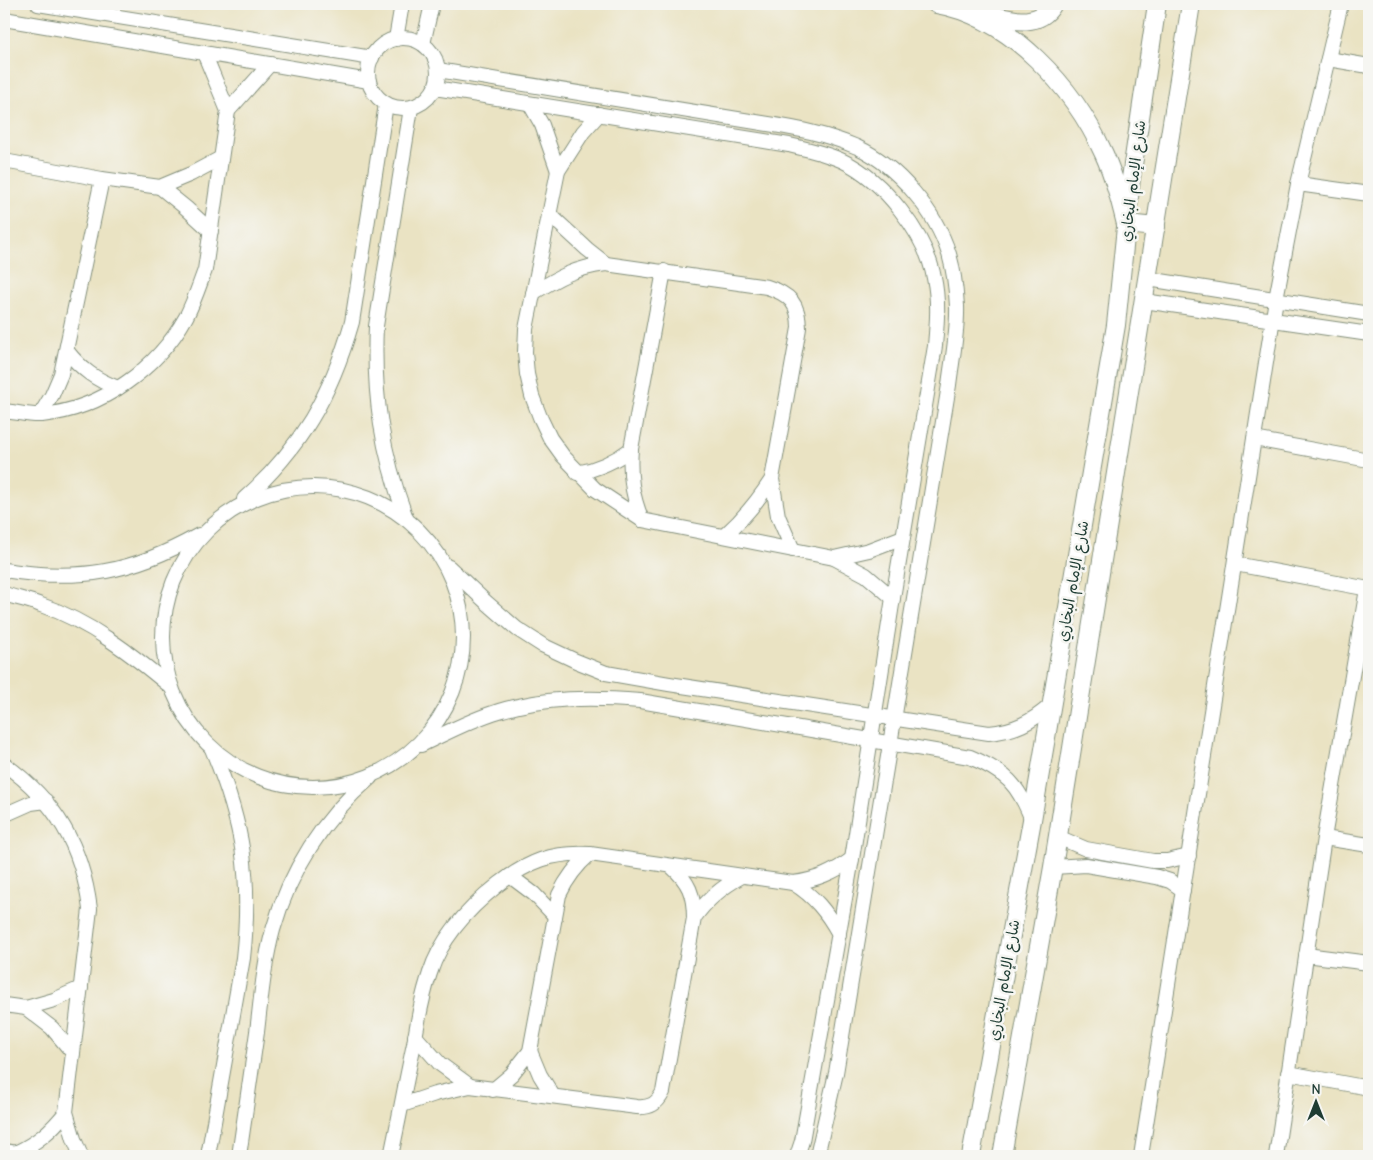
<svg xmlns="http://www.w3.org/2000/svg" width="1373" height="1160" font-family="'Comic Neue','Playpen Sans Arabic',sans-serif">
	<rect width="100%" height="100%" fill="#f6f6f2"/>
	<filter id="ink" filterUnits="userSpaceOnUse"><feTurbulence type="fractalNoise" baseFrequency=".02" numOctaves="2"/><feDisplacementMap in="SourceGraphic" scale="10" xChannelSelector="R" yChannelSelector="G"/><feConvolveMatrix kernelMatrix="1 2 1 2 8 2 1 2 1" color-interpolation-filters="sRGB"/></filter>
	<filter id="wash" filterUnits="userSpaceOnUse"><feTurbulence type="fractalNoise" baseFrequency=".0096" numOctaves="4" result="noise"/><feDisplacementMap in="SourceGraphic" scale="20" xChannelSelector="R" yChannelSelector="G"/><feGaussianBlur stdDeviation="1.12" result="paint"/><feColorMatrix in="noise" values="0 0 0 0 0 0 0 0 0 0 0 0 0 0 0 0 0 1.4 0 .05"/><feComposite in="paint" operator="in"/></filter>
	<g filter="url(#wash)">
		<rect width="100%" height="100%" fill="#eae3c3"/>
	</g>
	<g filter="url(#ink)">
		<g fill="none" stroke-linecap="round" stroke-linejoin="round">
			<g stroke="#84907c" stroke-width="16">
				<g id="minor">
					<polyline points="38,4 372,58"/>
					<polyline points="4,19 369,81"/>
					<circle cx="403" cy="73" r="35"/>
					<polyline points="396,39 402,4"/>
					<polyline points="423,44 432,4"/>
					<polyline points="1328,59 1369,66"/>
					<path d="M438,70L762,123C795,128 827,134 857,147C898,166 936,212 949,254C954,271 956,289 957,306C958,332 952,360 949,385L836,1073L817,1156"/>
					<path d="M435,88L789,145C807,149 826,153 843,161C883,180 926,234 934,278C939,301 937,323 935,346L893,598L852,859L802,1141L797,1156"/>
					<polyline points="530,104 542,125 558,171"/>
					<polyline points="228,111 270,64"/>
					<polyline points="599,114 583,132 558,171 526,329 525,352 527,374 532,396 540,417 550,438 563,456 595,489 642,520 834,558 866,575 893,598"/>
					<polyline points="4,161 102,179 160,187 191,174 221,158"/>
					<polyline points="1298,184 1369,194"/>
					<polyline points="160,187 186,208 211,231"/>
					<polyline points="549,214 587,249 606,264"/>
					<polyline points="1148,279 1369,314"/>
					<path d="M533,293C559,277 575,268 606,264L767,287C790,294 799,304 799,328L772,479L778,516L793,550"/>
					<polyline points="1144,301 1369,334"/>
					<path d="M67,351C81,369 96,380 118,388"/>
					<path d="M4,411C16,412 30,416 42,415C102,409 158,368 186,317C194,302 199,286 205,270L228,111L204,53"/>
					<polyline points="40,415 52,395 61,374 102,179"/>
					<polyline points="1254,439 1369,460"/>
					<path d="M577,473C598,469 614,462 631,449"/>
					<circle cx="313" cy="637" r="150"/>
					<path d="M244,499C301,448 331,395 352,322L386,104"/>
					<path d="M406,518C382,452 373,397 376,326L411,108"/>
					<path d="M642,520C632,496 629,475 631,449L664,271"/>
					<path d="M724,536C743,519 758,501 772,479"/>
					<polyline points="834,558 869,550 903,537"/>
					<polyline points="1235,564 1369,589"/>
					<path d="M449,567L486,602L517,629L542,645L576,661L606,673L669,684L989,733C1014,731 1032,722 1051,705"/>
					<path d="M4,570C79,582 132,573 199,535"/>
					<path d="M4,594C16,598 29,600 41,605C89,621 133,655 171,687"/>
					<path d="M421,745C446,733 472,719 499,711C546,697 592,697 640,701L970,757C1006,772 1018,784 1032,820"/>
					<path d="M4,764C56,801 82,846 90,909L66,1112L74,1139L81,1156"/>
					<polyline points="4,815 31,803 46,801"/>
					<polyline points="1058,837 1086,849 1153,861 1167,861 1189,856"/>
					<polyline points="1324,838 1369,845"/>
					<polyline points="1053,867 1086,865 1157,877 1170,881 1183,890"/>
					<polyline points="510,876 534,894 555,916"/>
					<path d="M793,883C814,896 827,912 839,934"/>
					<path d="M694,918C707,899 722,887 742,876"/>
					<polyline points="1306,955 1369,963"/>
					<polyline points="4,1005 26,1008 54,1000 81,988"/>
					<polyline points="26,1008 52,1028 73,1053"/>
					<polyline points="415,1036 440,1064 470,1086"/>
					<polyline points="530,1051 540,1075 553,1096"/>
					<polyline points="1288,1073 1369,1088"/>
					<path d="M493,1090L512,1074L530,1051L559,895C567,878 576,866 590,854"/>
					<path d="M402,1105L435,1094L470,1086L637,1107C650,1108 657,1104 663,1092L694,918C694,894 689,882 671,866"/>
					<polyline points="4,1151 34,1156"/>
					<path d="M15,1153C37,1143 51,1131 66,1112"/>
					<path d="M208,1156L243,958C252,877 243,823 212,749"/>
					<path d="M239,1156C245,1115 251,1073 257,1032C261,998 264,963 273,930C289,872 324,817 370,778"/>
					<path d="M391,1156C399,1119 406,1081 414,1044C418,1020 422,996 430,973C441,938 470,907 499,884C529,861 552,852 590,854L793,883C816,880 833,873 852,859"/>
					<polyline points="1141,1156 1276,299 1298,184 1341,4"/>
					<polyline points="1276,1156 1324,838 1367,589"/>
				</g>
			</g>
			<g stroke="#84907c" stroke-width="20">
				<g id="tertiary">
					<path d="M936,4C1011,17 1074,88 1104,154C1114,176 1120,200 1126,224L1156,227"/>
					<path d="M979,12C1004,17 1037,32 1053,4"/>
					<polyline points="971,1156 1032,820 1116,325 1131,178 1157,4"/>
					<polyline points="1002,1156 1053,867 1191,4"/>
				</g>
			</g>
			<use href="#minor" stroke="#fff" stroke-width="14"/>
			<use href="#tertiary" stroke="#fff" stroke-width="18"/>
		</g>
	</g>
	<g text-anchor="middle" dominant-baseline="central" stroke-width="5" stroke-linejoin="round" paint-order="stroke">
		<g font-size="15" fill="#1f3d34" stroke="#f6f6f2">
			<text transform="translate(1133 181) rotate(-83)">شارع الإمام البخاري</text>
			<text transform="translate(1073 581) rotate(-80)">شارع الإمام البخاري</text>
			<text transform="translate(1004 980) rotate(-80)">شارع الإمام البخاري</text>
		</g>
	</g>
	<rect width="1373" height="1160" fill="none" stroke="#f6f6f2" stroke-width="20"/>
	<g transform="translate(1316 1102)" stroke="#f6f6f2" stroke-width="4" paint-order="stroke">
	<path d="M0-4L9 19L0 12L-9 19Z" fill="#1f3d34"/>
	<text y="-8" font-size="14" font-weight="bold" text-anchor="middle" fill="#1f3d34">N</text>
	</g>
</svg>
